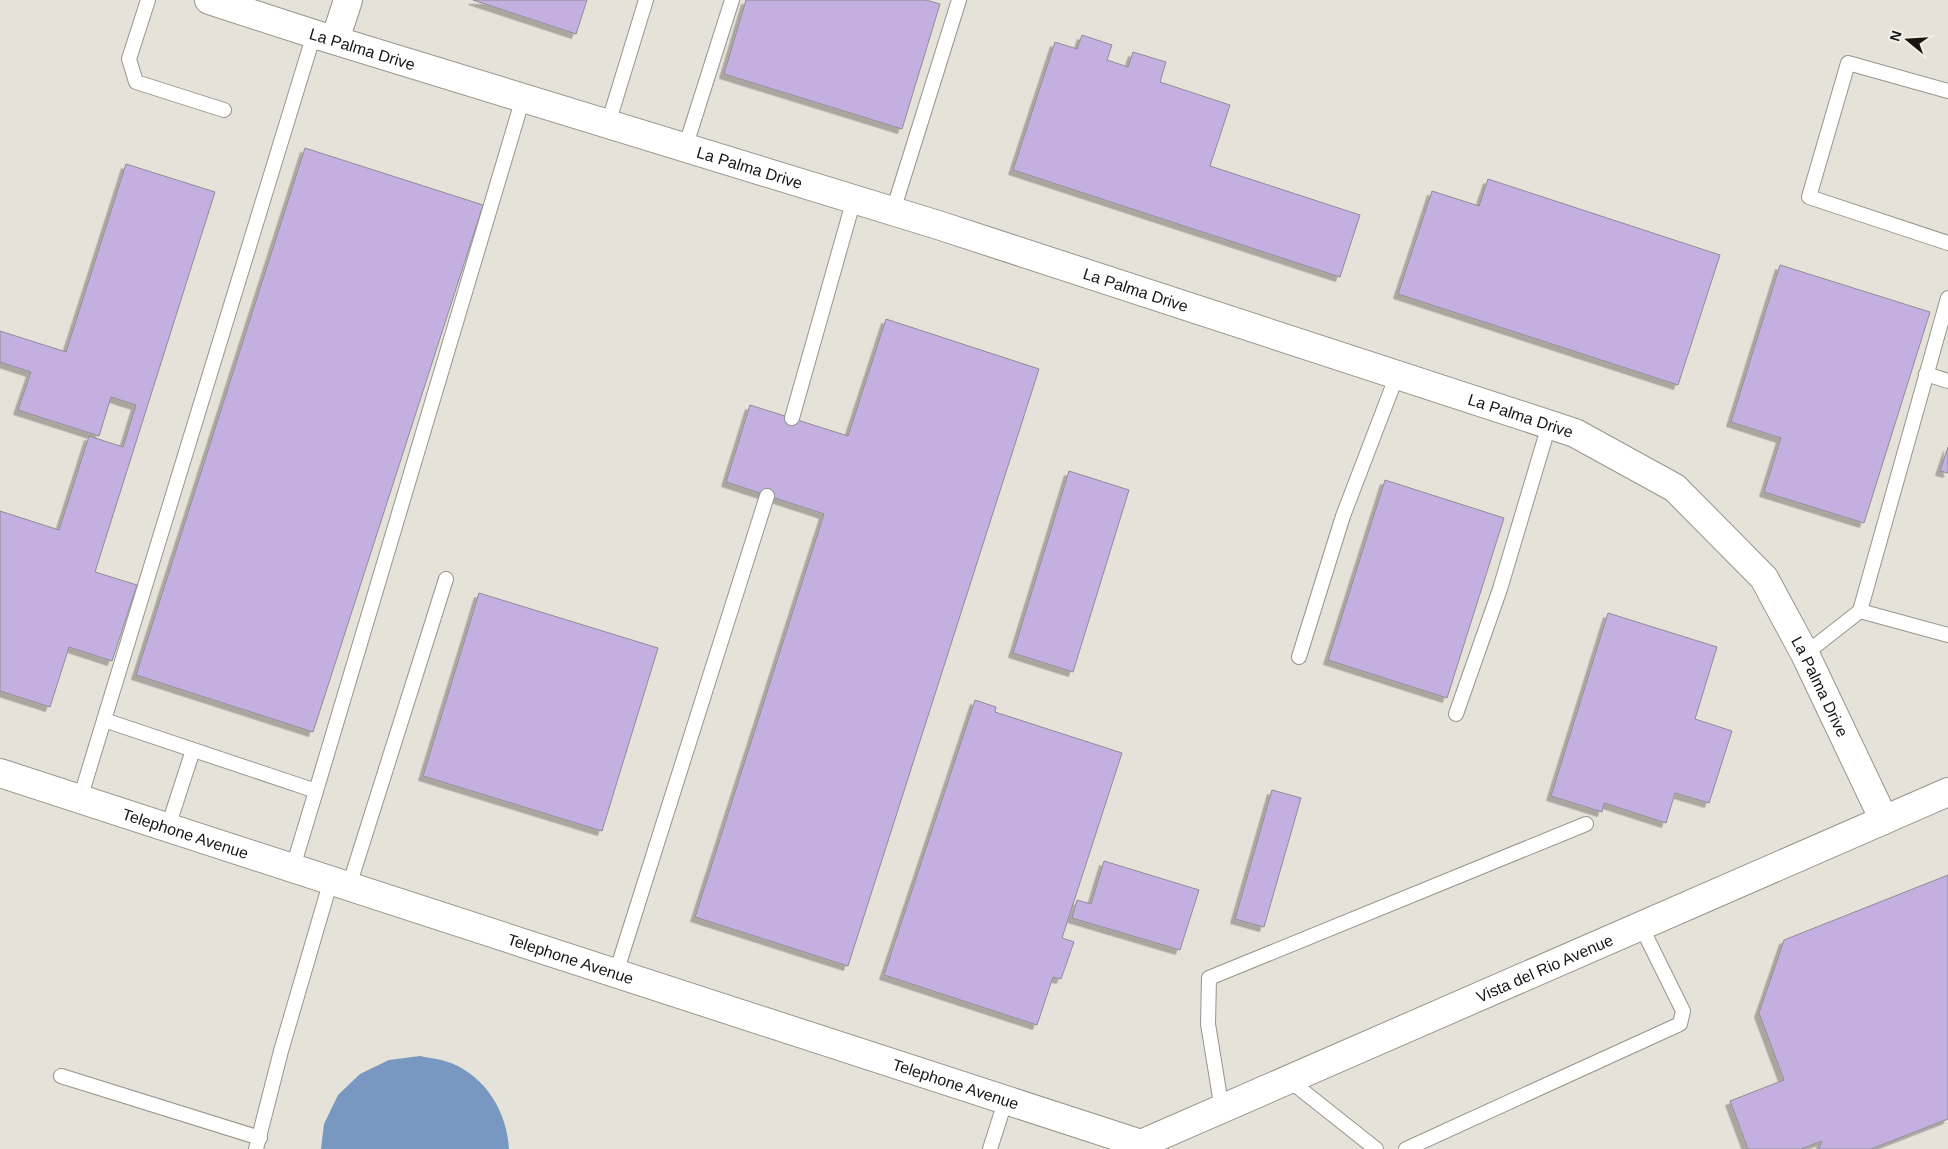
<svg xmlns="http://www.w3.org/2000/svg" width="1948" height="1149" font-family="Arial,sans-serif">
	<defs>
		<filter id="shadow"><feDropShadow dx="-4.5" dy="4.5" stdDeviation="0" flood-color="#0004"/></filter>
	</defs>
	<rect width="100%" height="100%" fill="#e5e2d9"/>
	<path fill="#7897c1" d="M420,1056C429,1058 441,1059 451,1063C486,1077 507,1112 509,1149H321L324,1124L338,1095L360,1074L389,1060Z"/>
	<g fill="#c3b0e1" stroke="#8f8c94" filter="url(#shadow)">
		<polygon points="473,0 587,0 576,34"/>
		<polygon points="746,0 926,0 940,4 902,129 724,74"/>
		<polygon points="1082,35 1112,45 1107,60 1128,67 1133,52 1166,62 1160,82 1230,105 1210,166 1360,215 1340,277 1013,170 1055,42 1077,49"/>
		<polygon points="305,148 483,205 313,732 136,675"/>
		<polygon points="126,164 215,192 95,572 137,585 112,661 69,647 50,707 0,691 0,511 59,530 89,436 123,447 136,405 111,397 99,436 18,410 31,372 0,362 0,331 66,352"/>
		<polygon points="1488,179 1720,255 1678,385 1398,294 1432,191 1479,206"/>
		<polygon points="1780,265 1930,312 1864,523 1764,492 1781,438 1731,422"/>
		<polygon points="886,319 1039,369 848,966 695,917 824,514 726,482 750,405 848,436"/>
		<polygon points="1948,447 1948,473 1940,471"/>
		<polygon points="1069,471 1129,490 1073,672 1013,653"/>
		<polygon points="1385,480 1504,518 1447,698 1328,660"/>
		<polygon points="479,593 658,648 602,831 423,776"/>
		<polygon points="1608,613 1717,647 1695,719 1732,731 1709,803 1675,793 1666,823 1604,803 1602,812 1551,796"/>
		<polygon points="975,700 996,707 995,712 1122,753 1062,938 1074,942 1061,979 1053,977 1037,1025 884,975"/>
		<polygon points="1272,790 1301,798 1264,927 1235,919"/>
		<polygon points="1104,861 1199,890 1180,950 1072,918 1077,900 1091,904"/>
		<polygon points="1948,875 1948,1119 1871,1149 1819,1149 1822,1141 1801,1149 1748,1149 1730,1101 1784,1080 1759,1013 1784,940"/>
	</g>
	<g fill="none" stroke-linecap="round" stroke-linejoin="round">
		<g stroke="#97958c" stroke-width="16">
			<g id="lane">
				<polyline points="148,0 129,59 136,82 224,110"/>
				<polyline points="1948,91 1848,63 1809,197 1948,243"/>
				<polyline points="608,124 646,0"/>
				<polyline points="685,148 732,0"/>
				<polyline points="893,211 959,0"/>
				<polyline points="1926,374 1948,381"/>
				<polyline points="792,418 854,199"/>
				<polyline points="1860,611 1948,635"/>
				<polyline points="1805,654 1860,611 1948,298"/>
				<polyline points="1299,657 1343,516 1397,375"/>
				<polyline points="1456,714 1500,589 1549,425"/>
				<polyline points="104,720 314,34"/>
				<polyline points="316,791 523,98"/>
				<polyline points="80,799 104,720 316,791 293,867"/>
				<polyline points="168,827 193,750"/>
				<polyline points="349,886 446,579"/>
				<polyline points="616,973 767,496"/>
				<polyline points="61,1076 260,1138"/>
				<polyline points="1289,1080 1376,1149"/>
				<polyline points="1222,1110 1208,1024 1209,978 1586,824"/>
				<polyline points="256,1149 281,1051 331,880"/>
				<polyline points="990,1149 1006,1099"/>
				<polyline points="1406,1149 1680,1024 1683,1011 1641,926"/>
			</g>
		</g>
		<g stroke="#97958c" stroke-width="30">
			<g id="street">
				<path id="s1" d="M209,0L314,34L938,225L1575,433L1675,488L1764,578L1805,654L1884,820"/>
				<polyline points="335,40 348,0"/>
				<path id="s2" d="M0,773L1141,1144L1948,792"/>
			</g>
		</g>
		<use href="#lane" stroke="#fff" stroke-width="14"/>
		<use href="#street" stroke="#fff" stroke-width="28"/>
	</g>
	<g text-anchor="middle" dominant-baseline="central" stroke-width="4" stroke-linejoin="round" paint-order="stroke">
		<g font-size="16" fill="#171613" stroke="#f2f0e6">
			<text stroke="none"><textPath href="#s1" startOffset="161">La Palma Drive</textPath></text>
			<text stroke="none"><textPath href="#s1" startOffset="566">La Palma Drive</textPath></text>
			<text stroke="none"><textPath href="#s1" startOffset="971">La Palma Drive</textPath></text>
			<text stroke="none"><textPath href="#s1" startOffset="1376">La Palma Drive</textPath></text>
			<text stroke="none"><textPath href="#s1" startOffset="1796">La Palma Drive</textPath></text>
			<text stroke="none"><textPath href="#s2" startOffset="195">Telephone Avenue</textPath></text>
			<text stroke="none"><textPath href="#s2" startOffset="600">Telephone Avenue</textPath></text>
			<text stroke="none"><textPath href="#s2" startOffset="1640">Vista del Rio Avenue</textPath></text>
			<text stroke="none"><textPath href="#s2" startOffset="1005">Telephone Avenue</textPath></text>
		</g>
	</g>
	<g transform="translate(1908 40) rotate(288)" stroke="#f2f0e6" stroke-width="4" paint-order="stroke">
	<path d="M0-4L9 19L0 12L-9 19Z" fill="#171613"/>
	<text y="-8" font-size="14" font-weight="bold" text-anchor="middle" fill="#171613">N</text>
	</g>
</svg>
